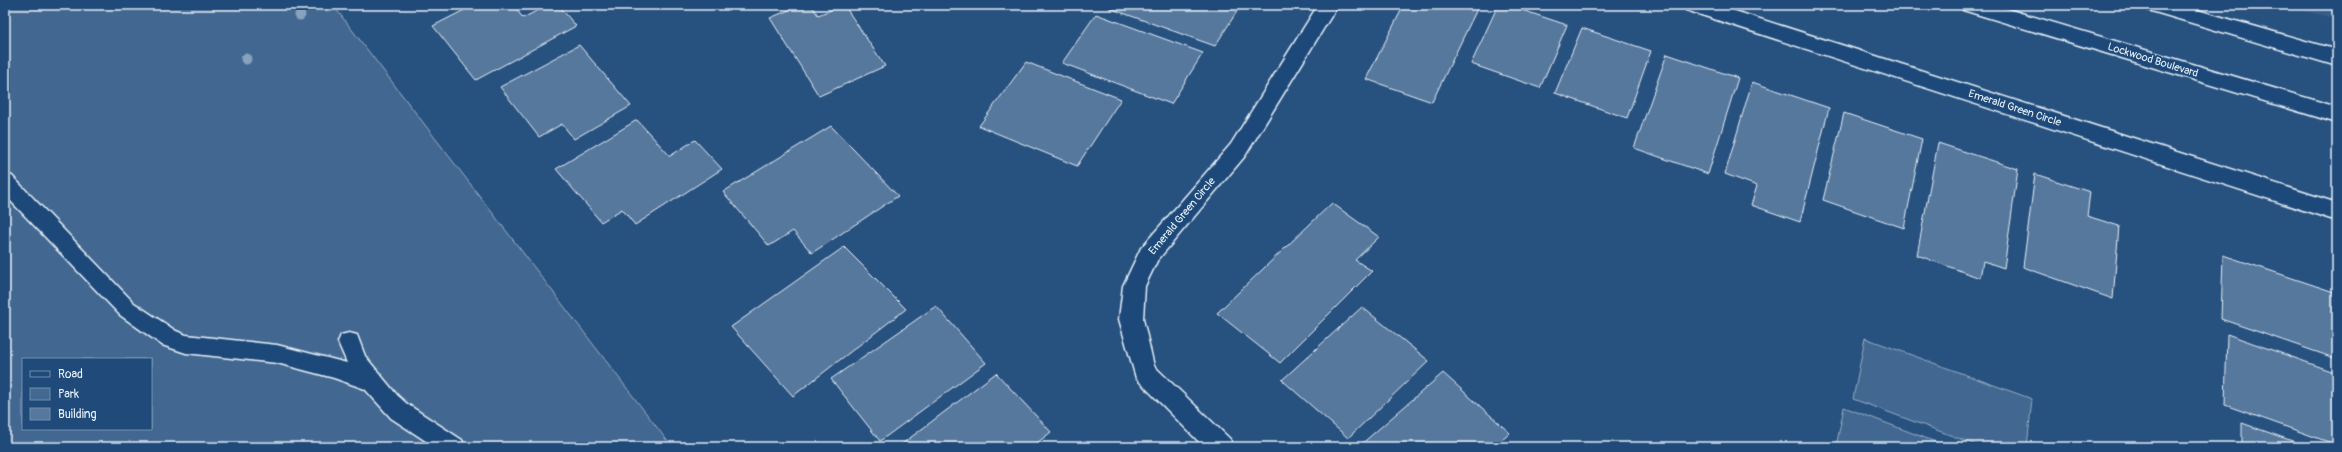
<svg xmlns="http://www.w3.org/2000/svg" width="2342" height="452" font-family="Pangolin,sans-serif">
	<rect width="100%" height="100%" fill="#27517f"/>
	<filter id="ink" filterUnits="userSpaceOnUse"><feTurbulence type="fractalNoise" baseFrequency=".025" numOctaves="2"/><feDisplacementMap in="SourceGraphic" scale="8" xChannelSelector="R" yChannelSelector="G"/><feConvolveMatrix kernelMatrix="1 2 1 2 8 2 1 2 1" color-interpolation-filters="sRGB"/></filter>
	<g filter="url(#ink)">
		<polygon fill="#355d88" points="2279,5 2337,5 2337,19"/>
		<g fill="#436891" stroke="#96acc4" fill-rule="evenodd">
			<path d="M5,5H333L672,447H5ZM23,359H151V429H23Z"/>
			<polygon points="1865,338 2032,399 2027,447 1982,447 1853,399"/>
			<polygon points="1844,407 1949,447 1836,447"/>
		</g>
		<g fill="#57789d" stroke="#e8f1f8">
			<polygon points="474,5 513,5 523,18 548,5 558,5 576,26 476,80 433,26"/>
			<polygon points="801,5 811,5 818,15 844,5 885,66 819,96 770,18"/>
			<polygon points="1111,5 1241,5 1215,46 1109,8"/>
			<polygon points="1404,5 1479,5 1432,102 1366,79"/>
			<polygon points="1498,5 1507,5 1567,25 1540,88 1471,64"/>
			<polygon points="1096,14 1203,53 1171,104 1062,63"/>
			<polygon points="1582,28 1651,51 1627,118 1555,93"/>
			<polygon points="579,45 631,106 574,139 562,124 539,137 500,87"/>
			<polygon points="1667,54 1738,78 1708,174 1634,148"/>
			<polygon points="1026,62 1121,99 1077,166 979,126"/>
			<polygon points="1752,82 1829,108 1800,222 1751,205 1757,186 1725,174"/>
			<polygon points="1844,113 1922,139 1904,228 1823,200"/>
			<polygon points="637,120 670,156 695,140 722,169 635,225 622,209 601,222 556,169"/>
			<polygon points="831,126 898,196 812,253 793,231 769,246 723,192"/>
			<polygon points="1938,143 2018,169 2004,268 1983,261 1980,278 1917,255"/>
			<polygon points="2035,174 2090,192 2087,216 2119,226 2113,299 2023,267"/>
			<polygon points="1332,203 1379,237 1355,260 1372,271 1280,363 1217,313"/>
			<polygon points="844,247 906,309 793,396 731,327"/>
			<polygon points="2223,255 2337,293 2337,359 2221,319"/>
			<polygon points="936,306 986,363 880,441 831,379"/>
			<polygon points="1362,307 1429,361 1348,438 1282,380"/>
			<polygon points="2227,334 2337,373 2337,445 2225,405"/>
			<polygon points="996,373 1051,432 1032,447 898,447"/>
			<polygon points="1443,373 1510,433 1494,447 1358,447"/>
			<polygon points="2242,423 2309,447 2242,447"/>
		</g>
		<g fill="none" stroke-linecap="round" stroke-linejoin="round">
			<g stroke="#e8f1f8" stroke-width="3">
				<polygon id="service" points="5,174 12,176 134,303 176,331 186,335 277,345 347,363 338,342 341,335 349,333 357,335 365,356 397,395 407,404 462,440 465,447 435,447 391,418 365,389 334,378 277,363 186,353 162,345 120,315 5,195"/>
			</g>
			<g stroke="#e8f1f8" stroke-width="3">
				<g id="minor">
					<polygon points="1318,5 1338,5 1245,156 1157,261 1145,286 1143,319 1154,366 1230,439 1233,447 1204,447 1136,378 1119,319 1123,286 1141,248 1231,144"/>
					<polygon points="1683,5 1716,5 2337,203 2337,221 1686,10"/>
				</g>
			</g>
			<g stroke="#e8f1f8" stroke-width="3">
				<g id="secondary">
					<polygon points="1960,5 1994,5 2337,107 2337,123 1963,10"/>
					<polygon points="2145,5 2180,5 2337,50 2337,66 2148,10"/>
				</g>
			</g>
			<use href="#service" fill="#1f4a7a" fill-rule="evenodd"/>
			<use href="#minor" fill="#1f4a7a" fill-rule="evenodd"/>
			<use href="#secondary" fill="#1f4a7a" fill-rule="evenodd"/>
		</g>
		<g fill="#88a1bc">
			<circle cx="300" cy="15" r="5.5"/>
			<circle cx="246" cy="59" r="5.5"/>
		</g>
	</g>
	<g text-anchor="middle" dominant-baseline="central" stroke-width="3.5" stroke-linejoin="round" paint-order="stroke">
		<g font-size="11" fill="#e8f1f8" stroke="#1f4a7a">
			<text transform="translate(2153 60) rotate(17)">Lockwood Boulevard</text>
			<text transform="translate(2015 108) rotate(18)">Emerald Green Circle</text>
			<text transform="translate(1182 216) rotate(-50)">Emerald Green Circle</text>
		</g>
	</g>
	<rect width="2342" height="452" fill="none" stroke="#1f4a7a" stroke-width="20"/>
	<rect x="10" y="10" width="2322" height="432" fill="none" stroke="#e8f1f8" stroke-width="1.5" filter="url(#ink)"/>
	<rect x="22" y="358" width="130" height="72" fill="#1f4a7a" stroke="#6f8dac"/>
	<rect x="30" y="371" width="20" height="6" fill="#1f4a7a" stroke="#6f8dac"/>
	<text x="58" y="378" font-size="12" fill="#e8f1f8">Road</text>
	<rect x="30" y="388" width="20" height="12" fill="#436891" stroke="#6f8dac"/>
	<text x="58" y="398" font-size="12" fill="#e8f1f8">Park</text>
	<rect x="30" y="408" width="20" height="12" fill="#57789d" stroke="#6f8dac"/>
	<text x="58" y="418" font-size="12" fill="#e8f1f8">Building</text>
</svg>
